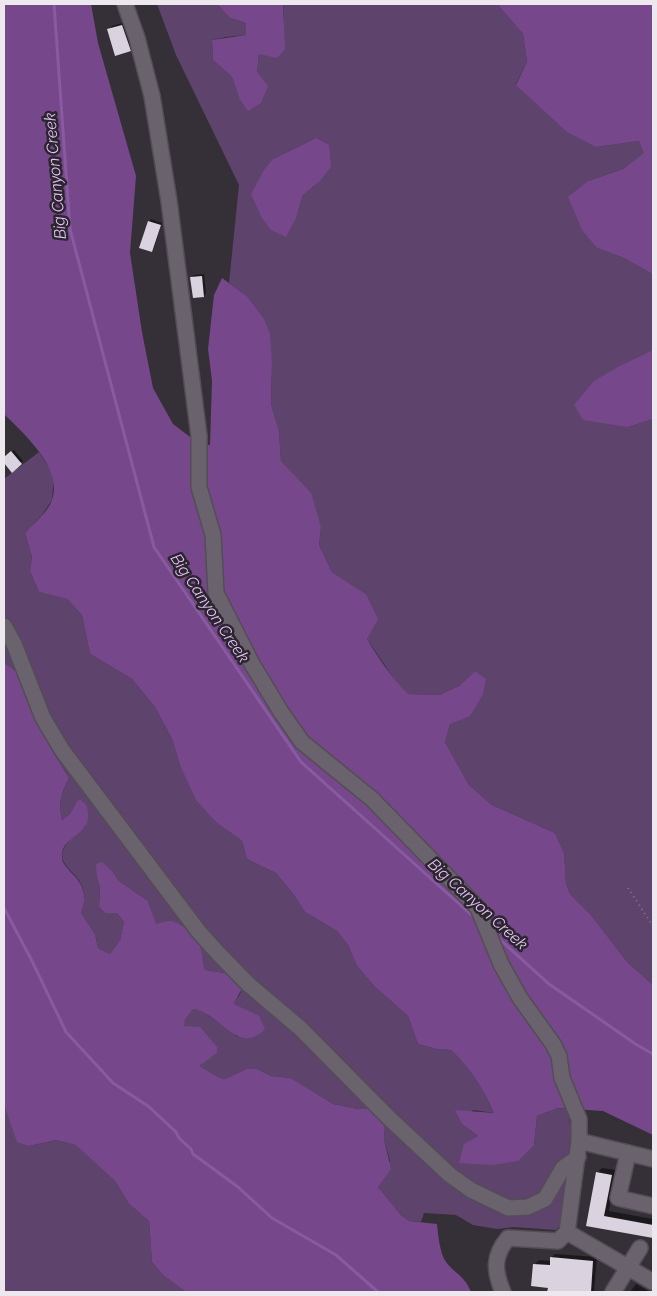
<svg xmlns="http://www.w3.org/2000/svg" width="657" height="1296" font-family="Raleway,sans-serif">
	<rect width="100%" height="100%" fill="#352f38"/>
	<g fill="#5e436c" fill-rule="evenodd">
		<path d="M157,4H217L230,18L246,23V35L226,37L212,40L213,60L232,77L239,98L257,72L259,54L284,18L283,4H497L523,34L527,62L516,84L596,147L639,141L645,153L623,169L588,181L597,248L624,258L652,274L653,277V350L644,356L628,427L653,419V985L628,963L591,915L570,894L566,883L564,853L555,833L492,805L469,785L445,742L450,724L475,671L459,686L439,695L407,694L397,683L367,639L366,594L332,572L319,545L321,527L295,477L281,461L279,431L271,404L272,363L263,317L247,296L229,283L239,185L176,55ZM316,138L319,182L302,196L273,159Z"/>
		<path d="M39,452L54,476L52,500L42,515L25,533L32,557L30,571L39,592L67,599L82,615L90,654L132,679L155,707L172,739L180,765L217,823L242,841L247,859L276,873L294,895L305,912L337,931L348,945L357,966L375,987L408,1016L418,1044L437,1049L451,1050C473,1072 481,1085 494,1113L473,1110L462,1124L478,1136L534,1145L537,1116L558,1108L568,1109L571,1132L561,1224L556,1230L513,1227L497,1229L473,1225L456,1215L424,1213L421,1222L409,1221L401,1215L378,1187L390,1161L384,1139L385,1121L371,1109H358L333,1104L291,1078L271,1076L257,1069H246L225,1079L220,1078L198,1066L216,1053L184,1026V1019L193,1009L201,1010L238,1037L245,1010L234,1004L241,992L231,974L205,970L202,962L200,944L155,924L148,901L119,881L113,872L97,877L100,888L99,907L105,913H117L124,922L120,940L110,954L98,948L95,934L81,913C84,904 86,895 82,886C76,870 51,863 68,842C72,836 80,831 86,826L77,801L70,814L62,820C58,802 61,794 69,778L50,747L18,673L4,662V479Z"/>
		<polygon points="4,1104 29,1146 56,1140 77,1145 115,1181 129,1204 149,1221 152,1262 164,1276 186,1292 4,1292"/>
	</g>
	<g fill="#76488b">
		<path d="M4,4H91L98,43L136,176L130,253L142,332L153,388L173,424L198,443L210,445L212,381L208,349L214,295L222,278L247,296L263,317L270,334L272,363L271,404L279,431L281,461L311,493L321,527L319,545L332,572L366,594L378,619L367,639C379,659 392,678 408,694L439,695L459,686L475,671L486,679L483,694L470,716L450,724L445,742L469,785L492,805L555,833L564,853L566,883L570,894L591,915L628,963L653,985V1135L603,1111L558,1108L537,1116L534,1145L518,1161L492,1165L459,1163L464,1144L478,1136L462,1124L455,1110L494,1113C481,1085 472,1071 451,1050L437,1049L418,1044L408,1016L375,987L357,966L348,945L337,931L305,912L294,895L276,873L247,859L242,841L217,823L196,800L180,765L172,739L155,707L132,679L90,654L82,615L67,599L39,592L30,571L32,557L25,533C34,523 48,512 52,500C63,468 24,434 4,414Z"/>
		<polygon points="217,4 283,4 285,49 277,58 259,54 257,72 268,86 261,103 248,111 239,98 232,77 213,60 212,40 246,35 246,23 230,18"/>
		<polygon points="497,4 653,4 653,277 652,274 624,258 597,248 582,230 568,197 588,181 623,169 644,153 639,141 596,147 567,132 516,85 527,62 523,34"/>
		<polygon points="316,138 329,145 331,167 319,182 302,196 296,218 286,237 271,230 262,218 251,194 264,170 273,159"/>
		<polygon points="653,350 653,419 628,427 583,420 574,405 594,381 618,367"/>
		<path d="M4,662L18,673L50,747L69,778C61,794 58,802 62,820L70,814L77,801L81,800L87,806C88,812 89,819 86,825C80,836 63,840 62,854C59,873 95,877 81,913L95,934L98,948L110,954L120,940L124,922L117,913H105L99,907L100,888L97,877L96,864L102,862L113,872L119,881L148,901L156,924C160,923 167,921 171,921C181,923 194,934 199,943C203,951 201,961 205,970L231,974L244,984L234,1004L259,1016L265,1029C238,1057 219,1012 193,1009L185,1019L184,1026L200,1027L217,1047V1053L199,1066L220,1078L225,1079L246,1069H257L271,1076L291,1078L333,1104L358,1109H371L385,1121L384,1139L391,1169L378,1187L401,1215L409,1221L437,1224C438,1235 440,1254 446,1262C455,1274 465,1276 471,1292H186L164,1276L152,1262L149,1221L129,1204L115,1181L76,1145L56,1140L29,1146L17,1142L4,1104Z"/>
	</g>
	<g fill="#0007">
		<polygon points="126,22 134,46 130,50 109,30 112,26"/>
		<polygon points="151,219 162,223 154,248 152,251 149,222"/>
		<polygon points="204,274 206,293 204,296 194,297 191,277 194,275"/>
		<polygon points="14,450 23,461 12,471 4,462 4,458"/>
		<polygon points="602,1168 616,1170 609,1211 653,1219 653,1236 588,1225 597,1173"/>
		<polygon points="555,1254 597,1257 594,1292 549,1292 549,1287 533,1285 535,1264 539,1260 551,1261 551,1258"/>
		<polygon points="636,1284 650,1292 630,1292"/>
	</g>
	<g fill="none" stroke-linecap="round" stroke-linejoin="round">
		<g stroke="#885a9f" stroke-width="3">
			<polyline points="54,4 70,229 154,547 301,762 476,919"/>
			<polyline points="4,908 32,961 66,1032 113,1083 148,1106 176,1132 179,1138 191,1149 193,1154 238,1187 272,1218 336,1255 378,1292"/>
			<polyline points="496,936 549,984 637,1045 653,1054"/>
		</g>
	</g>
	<g fill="#dad2de">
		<polygon points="122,25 131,51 115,56 107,29"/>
		<polygon points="148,221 161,225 152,252 139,248"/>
		<polygon points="202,276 204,297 193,298 190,277"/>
		<polygon points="11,451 22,464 12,473 4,463 4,457"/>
		<polygon points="596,1172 612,1175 604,1216 653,1225 653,1238 586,1226"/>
		<polygon points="550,1257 593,1261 591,1292 547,1292 548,1288 531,1286 533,1264 550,1265"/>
	</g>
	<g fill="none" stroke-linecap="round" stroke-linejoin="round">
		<g stroke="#534d56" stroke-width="18">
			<g id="minor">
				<polyline points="125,4 137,38 152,96 169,201 199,436 199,487 213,535 216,593 252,664 281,712 302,742 372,799 478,908 501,964 520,998 553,1044 559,1056 562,1078 579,1119 579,1141"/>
				<polyline points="4,626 14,644 43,718 62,750 199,932 217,952 248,984 300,1028 390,1119 450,1175 471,1190 502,1205 509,1208 528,1207 545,1199 563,1168 578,1157"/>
				<polyline points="628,1153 618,1198 653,1206"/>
				<polyline points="567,1232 653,1282"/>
				<path d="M503,1292C494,1271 493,1256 508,1238L558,1241L567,1232L579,1141L653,1159"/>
				<polyline points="613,1292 640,1248"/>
			</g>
		</g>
		<polyline stroke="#807b82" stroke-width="2" stroke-dasharray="1 4" stroke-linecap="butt" points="628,888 653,926"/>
		<use href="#minor" stroke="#6a636d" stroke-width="15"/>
	</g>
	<g text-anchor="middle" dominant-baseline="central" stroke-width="5" stroke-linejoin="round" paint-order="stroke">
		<g font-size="16" font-style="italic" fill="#e3bef7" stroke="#2b262e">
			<text transform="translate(55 176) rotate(-95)">Big Canyon Creek</text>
			<text transform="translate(210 608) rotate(56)">Big Canyon Creek</text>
			<text transform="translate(478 904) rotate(42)">Big Canyon Creek</text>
		</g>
	</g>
	<rect width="657" height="1296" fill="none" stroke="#ece8ee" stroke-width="10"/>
</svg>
